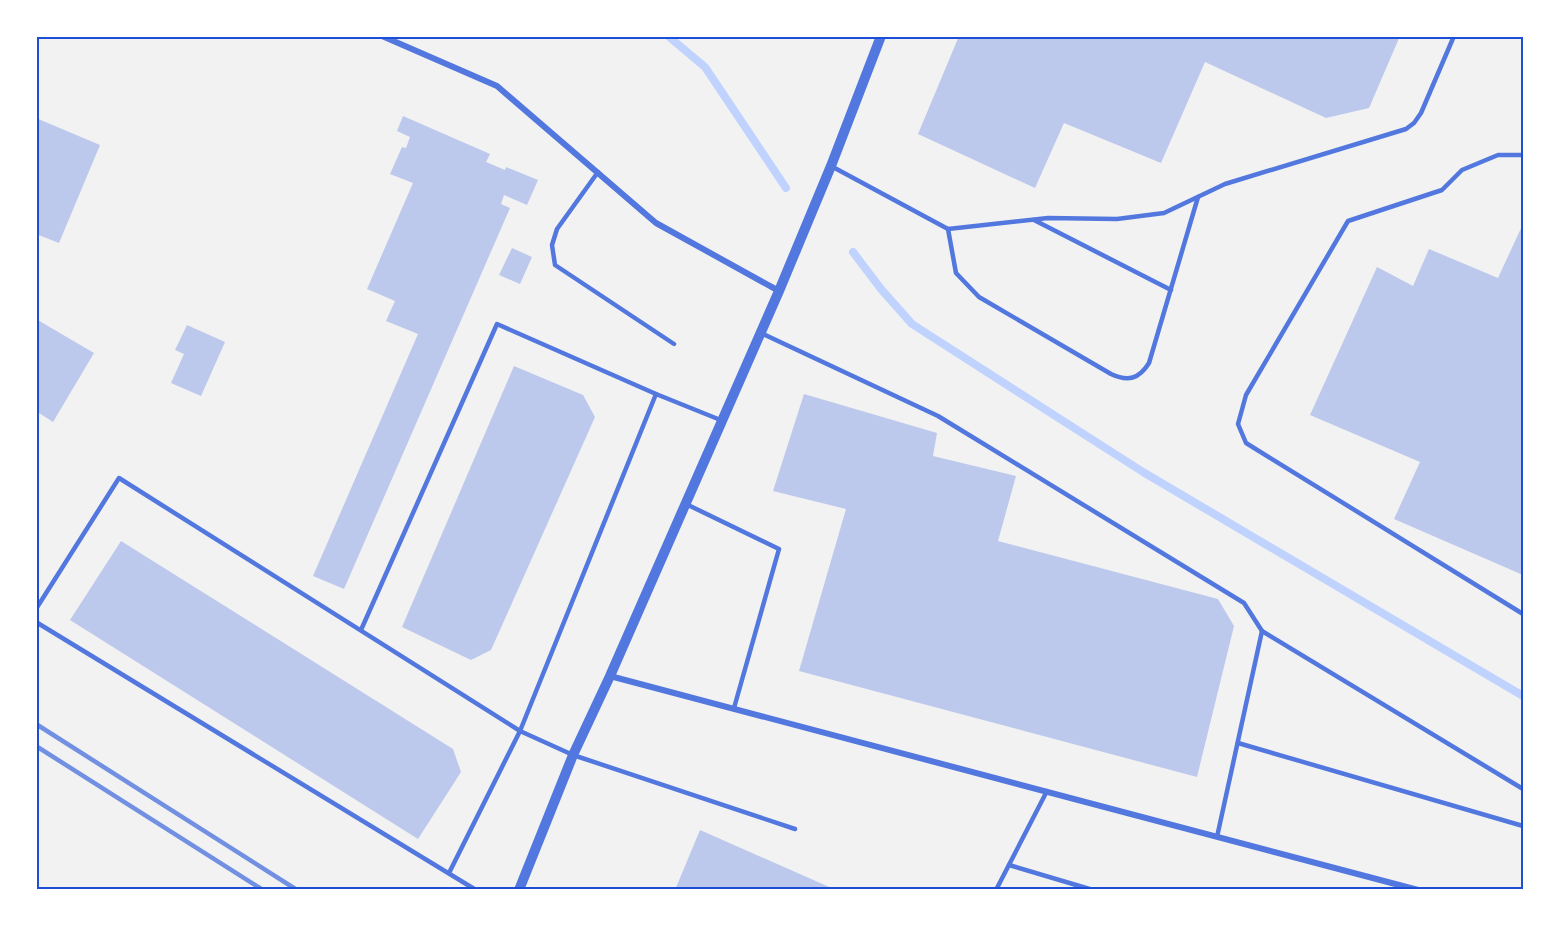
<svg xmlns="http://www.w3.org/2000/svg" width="1559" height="926" font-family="Inter,sans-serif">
	<rect width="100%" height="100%" fill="#f2f2f2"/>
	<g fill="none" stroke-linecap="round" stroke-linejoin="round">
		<g stroke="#bfd3fe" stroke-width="8">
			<polyline points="668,36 705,67 786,188"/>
			<polyline points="853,252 881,289 912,324 1143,472 1523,696"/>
		</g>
	</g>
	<g fill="#bdc9ec">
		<polygon points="959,36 1400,36 1369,108 1326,118 1205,62 1161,163 1064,123 1035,188 918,134"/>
		<polygon points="403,116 490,154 486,162 505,170 506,167 538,180 527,205 504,195 501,204 510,208 344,589 313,576 418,334 386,321 395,301 367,289 413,183 390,174 402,147 406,148 410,137 397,131"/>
		<polygon points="36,118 100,145 59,243 36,234"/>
		<polygon points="1523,224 1523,575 1394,519 1420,462 1310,415 1377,267 1413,286 1429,249 1498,278"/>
		<polygon points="512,248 532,257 520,284 499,275"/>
		<polygon points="36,319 94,353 53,422 36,411"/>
		<polygon points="187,325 225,342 201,396 171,383 184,354 175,350"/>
		<polygon points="514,366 583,395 595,417 491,650 471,660 402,627"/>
		<polygon points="804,394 937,433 933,456 1016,476 998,541 1218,599 1234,626 1197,777 799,671 846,509 773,491"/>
		<polygon points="121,541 453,749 461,772 418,839 70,620"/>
		<polygon points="700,830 836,890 675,890"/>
	</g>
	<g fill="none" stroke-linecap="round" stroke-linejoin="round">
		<g stroke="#5277de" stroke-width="4.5">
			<polyline points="1523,155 1498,155 1462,170 1442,190 1348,221 1246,395 1238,424 1246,443 1523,614"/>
			<polyline points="831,166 948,229 1048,218 1117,219 1164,213 1225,184 1406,129 1414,123 1421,113 1454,36"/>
			<polyline points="598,172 557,229 552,245 555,265 674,344"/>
			<polyline points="1034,220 1171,290"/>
			<path d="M948,229L956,273L979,297L1111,374C1128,382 1139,379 1149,363L1198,197"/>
			<polyline points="761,333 938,416 1244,603 1262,631"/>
			<polyline points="686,504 779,549 734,708"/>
			<polyline points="36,609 119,478 520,731 573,755 795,829"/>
			<polyline points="36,622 476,890"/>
			<polyline points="361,630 497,324 656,394"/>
			<polyline points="1238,743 1523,826"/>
			<polyline points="1217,837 1262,631 1523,789"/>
			<polyline points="1009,865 1093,890"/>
			<polyline points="449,873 520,731 656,394 723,421"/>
			<polyline points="996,890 1047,791"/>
		</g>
		<g stroke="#5277de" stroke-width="6">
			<polyline points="382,36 497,86 656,223 779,291"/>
			<polyline points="610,676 1418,890"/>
		</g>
		<polyline stroke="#5277de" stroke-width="10" points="519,890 573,755 610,676 779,291 831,166 881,36"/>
		<g stroke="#7290e2" stroke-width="4.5">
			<polyline points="36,724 297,890"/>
			<polyline points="36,746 263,890"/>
		</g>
	</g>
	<rect width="1559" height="926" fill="none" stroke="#ffffff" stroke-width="75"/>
	<rect x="38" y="38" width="1484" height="850" fill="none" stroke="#1d4ed8" stroke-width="2"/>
</svg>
